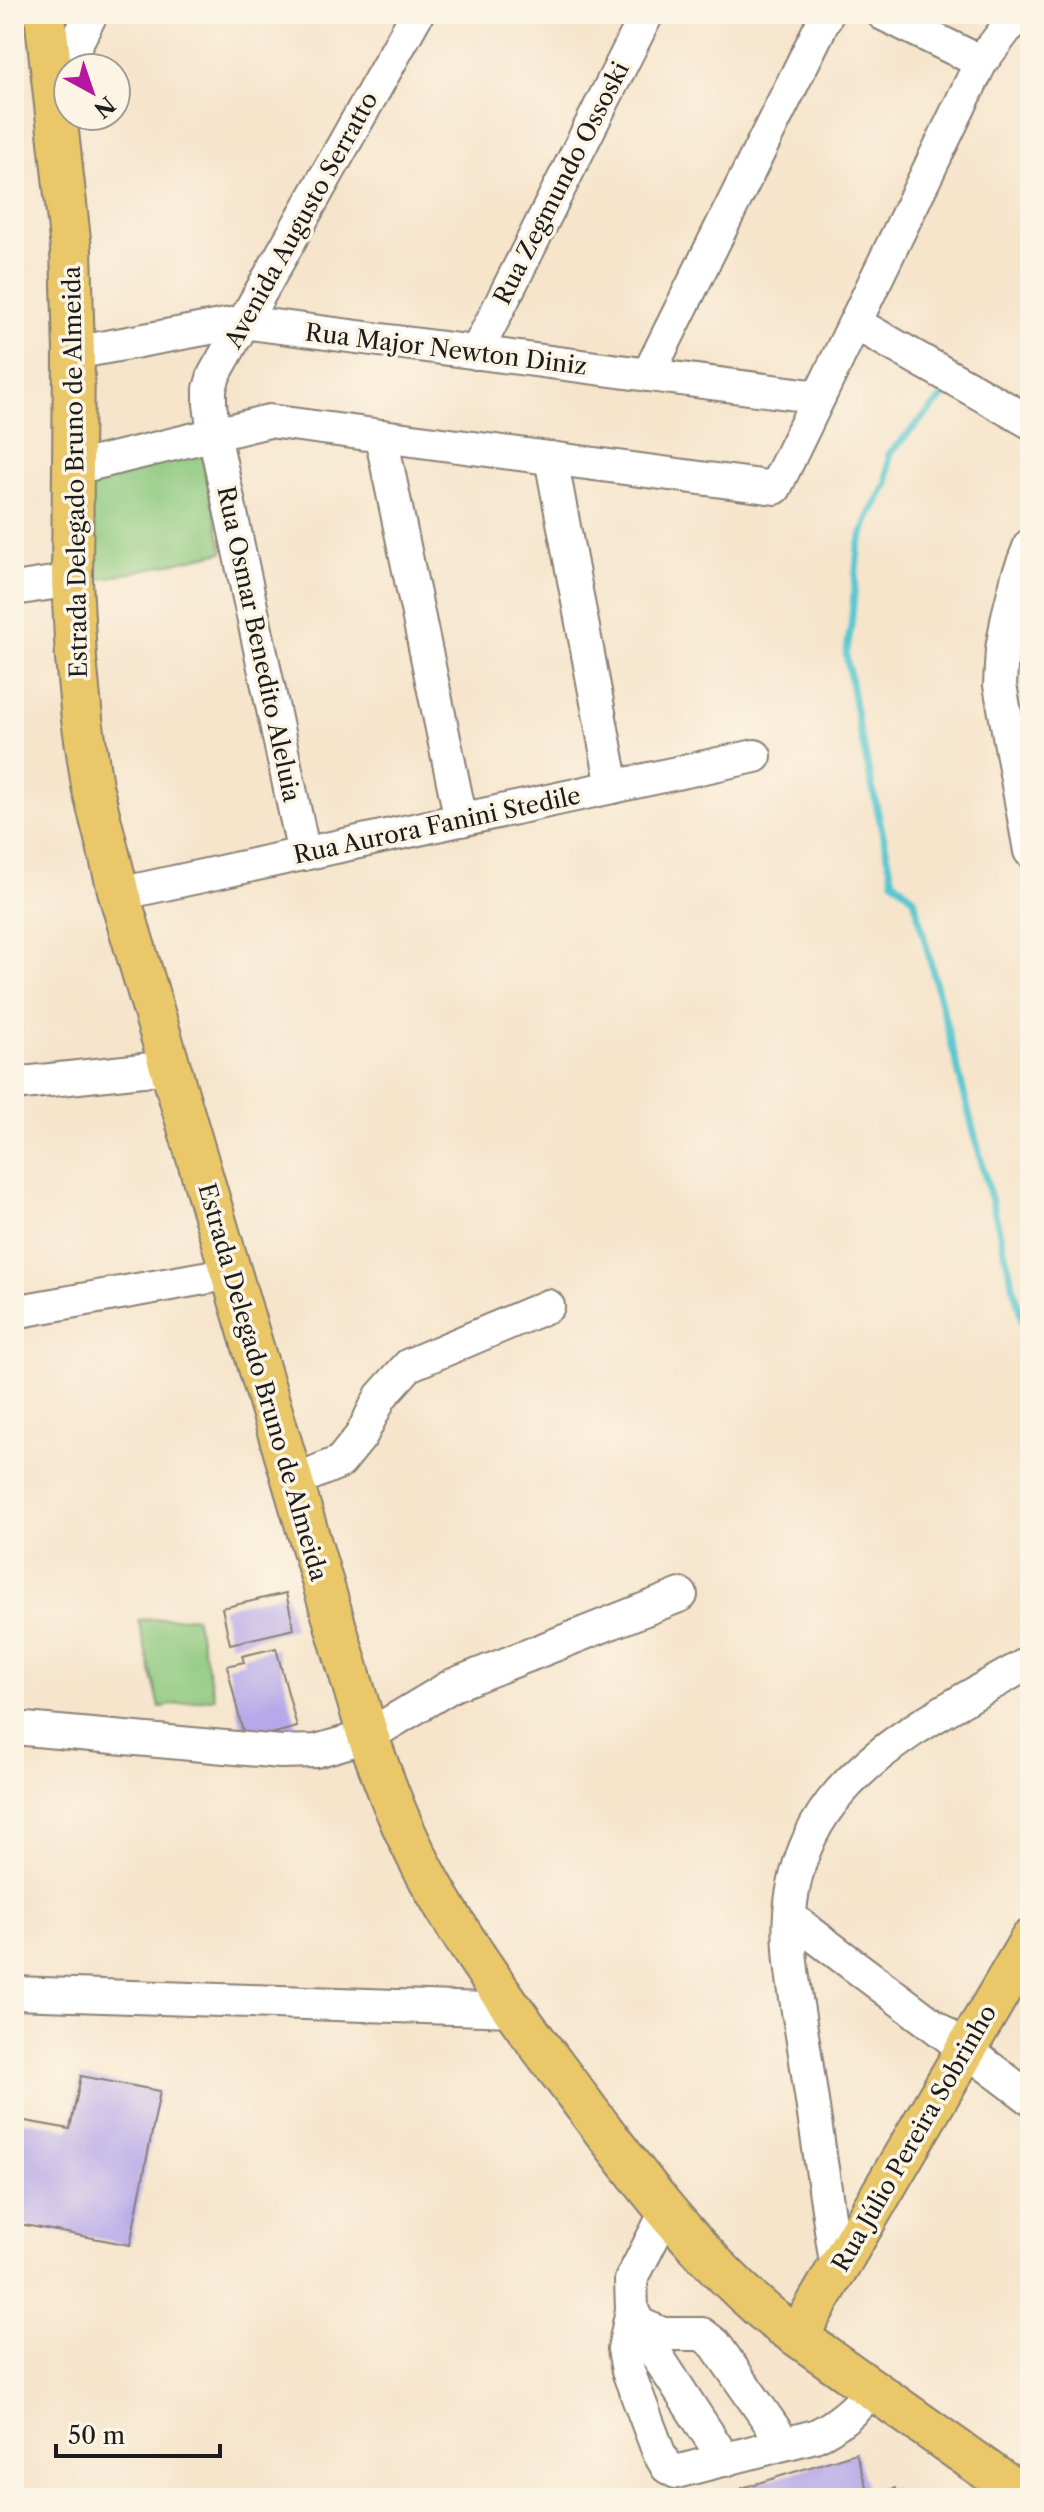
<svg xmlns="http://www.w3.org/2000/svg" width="1044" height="2512" font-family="'Libre Caslon Text',serif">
	<rect width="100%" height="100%" fill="#fcf5e5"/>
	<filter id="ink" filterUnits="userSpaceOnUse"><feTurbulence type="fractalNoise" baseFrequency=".0125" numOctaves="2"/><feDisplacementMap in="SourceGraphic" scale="16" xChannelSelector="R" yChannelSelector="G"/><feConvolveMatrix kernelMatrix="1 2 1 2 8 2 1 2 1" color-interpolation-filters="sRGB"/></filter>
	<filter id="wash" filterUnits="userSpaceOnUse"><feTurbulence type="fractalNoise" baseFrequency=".006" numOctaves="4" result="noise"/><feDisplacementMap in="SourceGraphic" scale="32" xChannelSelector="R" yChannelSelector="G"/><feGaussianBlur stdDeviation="1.8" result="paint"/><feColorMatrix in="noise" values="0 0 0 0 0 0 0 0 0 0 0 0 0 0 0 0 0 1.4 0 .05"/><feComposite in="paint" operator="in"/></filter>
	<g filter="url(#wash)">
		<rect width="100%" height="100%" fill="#f6e4cb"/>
		<g fill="#8ac77c" stroke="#53724c" stroke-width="2">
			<polygon points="201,451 223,552 89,582 87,479"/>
			<polygon points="195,1617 215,1698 160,1707 138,1620"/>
		</g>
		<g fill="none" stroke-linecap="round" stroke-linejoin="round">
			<polyline stroke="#5ac7d0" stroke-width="7" points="946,393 889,454 887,484 869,517 858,548 851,627 846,654 859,727 893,880 914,898 1030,1351"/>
		</g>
		<g id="blocks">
			<g fill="#b6a9e9">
				<polygon points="286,1593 294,1629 230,1644 222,1608"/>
				<polygon points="276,1648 297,1727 245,1741 227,1666 244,1662 242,1656"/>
				<polygon points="81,2076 160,2091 130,2245 14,2223 14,2119 70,2129"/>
				<polygon points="856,2453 869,2496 895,2488 898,2498 745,2498 742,2488"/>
			</g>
		</g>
	</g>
	<g filter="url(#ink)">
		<use href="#blocks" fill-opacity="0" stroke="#898074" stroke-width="2"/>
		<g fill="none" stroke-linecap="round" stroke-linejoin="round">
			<g stroke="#898074" stroke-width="36">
				<g id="minor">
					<polyline points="883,14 981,62"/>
					<polyline points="55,86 91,14"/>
					<polyline points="855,323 1030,422"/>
					<polyline points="74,353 242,322 819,397"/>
					<polyline points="476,353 647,14"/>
					<polyline points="648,375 827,14"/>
					<polyline points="381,436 461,820"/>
					<polyline points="551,458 613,787"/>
					<polyline points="71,469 269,421 775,488 981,62 1006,29 1022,14"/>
					<polyline points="1030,545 1018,576 1008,616 1002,649 1000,685 1030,851"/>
					<polyline points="14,589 72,580"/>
					<polyline points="304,854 214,434 210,404 210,389 214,375 417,14"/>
					<polyline points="119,894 755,756"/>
					<polyline points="14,1084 170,1067"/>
					<polyline points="14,1312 232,1273"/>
					<polyline points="292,1482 340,1462 361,1436 381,1396 409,1365 548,1306"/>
					<polyline points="14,1728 281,1752 316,1751 368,1736 453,1685 681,1595"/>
					<polyline points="791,1918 1030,2098"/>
					<polyline points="14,1993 513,2010"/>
					<polyline points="666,2212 631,2280 632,2310 650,2345 725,2460"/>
					<path d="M837,2270C826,2196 815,2121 804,2047C796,1996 783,1941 793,1890C800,1853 815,1820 840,1792C891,1734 965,1700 1030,1662"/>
					<path d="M632,2310L624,2349L628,2371L659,2453L667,2467L676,2472L815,2436C839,2425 855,2409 874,2389"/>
					<polyline points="637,2323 663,2334 702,2334 715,2344 784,2443"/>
				</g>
			</g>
			<g stroke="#898074" stroke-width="44">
				<g id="major">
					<path d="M45,14L71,249L74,353L72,580L76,659L82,719L92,786L119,894L368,1736C384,1782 401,1828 424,1870C468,1953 525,2026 581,2101C640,2179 697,2256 773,2319L1026,2498"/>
					<polyline points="798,2336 1030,1940"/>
				</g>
			</g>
			<use href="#minor" stroke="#fff" stroke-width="32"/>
			<use href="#major" stroke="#eac769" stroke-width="40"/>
		</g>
	</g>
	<g text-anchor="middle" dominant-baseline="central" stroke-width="7" stroke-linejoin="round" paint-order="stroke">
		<g font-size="24" fill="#1c1c1c" stroke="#fcf5e5">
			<text transform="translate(561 183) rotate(-63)">Rua Zegmundo Ossoski</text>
			<text transform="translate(301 220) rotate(-61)">Avenida Augusto Serratto</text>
			<text transform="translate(446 349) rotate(7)">Rua Major Newton Diniz</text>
			<text transform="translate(75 472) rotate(-91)">Estrada Delegado Bruno de Almeida</text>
			<text transform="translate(259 644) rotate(78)">Rua Osmar Benedito Aleluia</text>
			<text transform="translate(437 825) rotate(-12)">Rua Aurora Fanini Stedile</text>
			<text transform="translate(263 1382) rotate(74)">Estrada Delegado Bruno de Almeida</text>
			<text transform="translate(914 2138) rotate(-60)">Rua Júlio Pereira Sobrinho</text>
		</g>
	</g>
	<rect width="1044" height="2512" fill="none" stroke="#fcf5e5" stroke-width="48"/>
	<g transform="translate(92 92) rotate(140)"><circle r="38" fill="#fcf5e5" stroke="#a29e95" stroke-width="2"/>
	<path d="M0-6L14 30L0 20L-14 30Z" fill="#b5179e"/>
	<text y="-12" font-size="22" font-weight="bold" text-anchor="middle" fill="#1c1c1c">N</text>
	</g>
	<path d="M56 2444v12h164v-12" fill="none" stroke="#1c1c1c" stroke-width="4"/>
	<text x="68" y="2444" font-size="24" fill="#1c1c1c" stroke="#fcf5e5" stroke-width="6" paint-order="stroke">50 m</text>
</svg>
